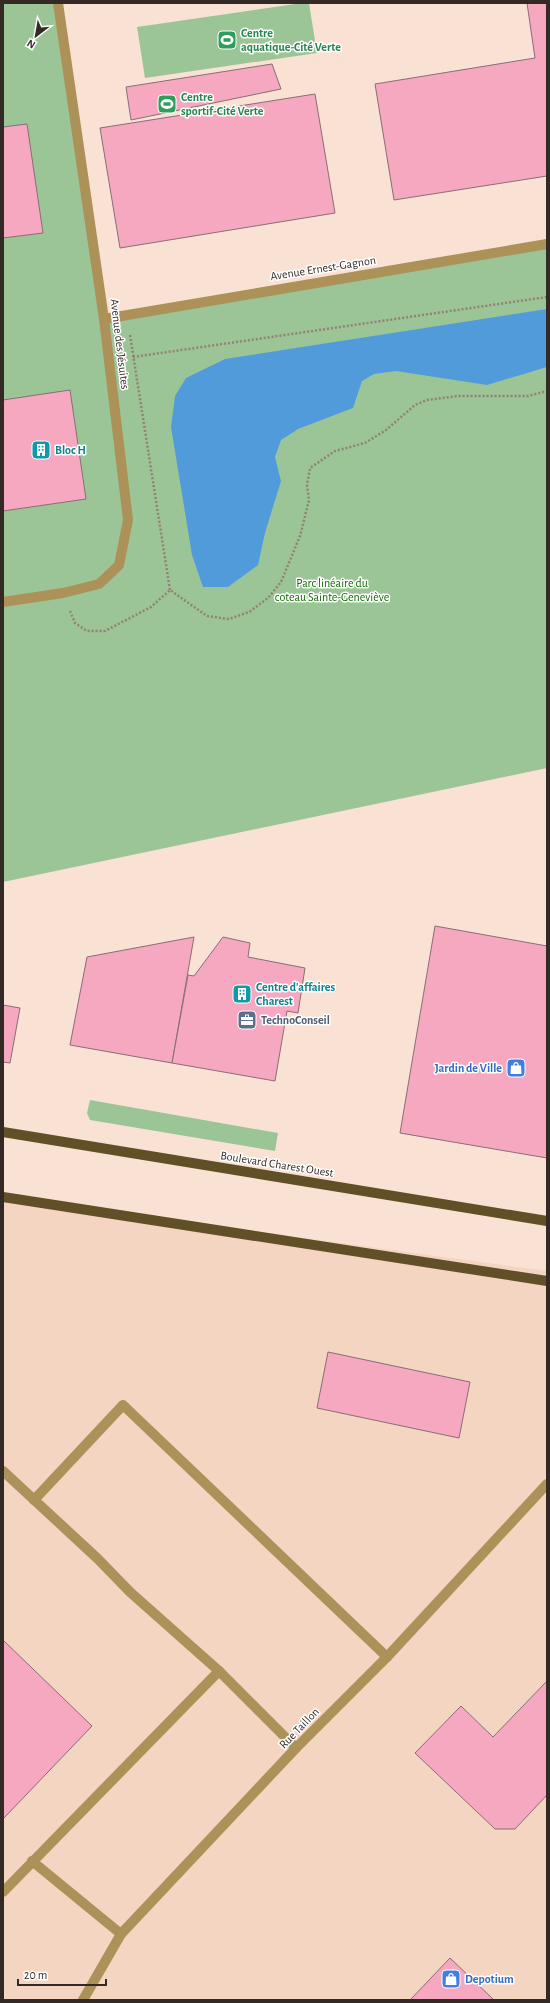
<svg xmlns="http://www.w3.org/2000/svg" width="550" height="2003" font-family="'Alegreya Sans',sans-serif">
	<rect width="100%" height="100%" fill="#f9e2d3"/>
	<polygon fill="#f3d5c1" points="3,1197 547,1271 547,2000 3,2000"/>
	<g fill="#9cc597">
		<polygon points="3,3 55,3 104,319 547,244 547,768 3,882"/>
		<polygon points="302,3 309,3 317,53 145,78 137,27"/>
		<polygon points="90,1100 278,1133 275,1151 90,1120 87,1113"/>
	</g>
	<polygon fill="#529bdb" points="547,309 547,367 487,385 396,371 374,374 362,381 353,408 298,429 281,440 275,457 281,481 265,533 258,565 228,587 203,587 192,555 171,427 175,396 186,378 225,359"/>
	<g fill="#f6a8c1" stroke="#876e76">
		<polygon points="527,3 547,3 547,176 394,200 375,84 535,58"/>
		<polygon points="272,64 281,89 131,120 126,87"/>
		<polygon points="315,94 335,213 120,248 100,128"/>
		<polygon points="27,124 43,233 3,238 3,127"/>
		<polygon points="70,390 86,499 3,511 3,400"/>
		<polygon points="435,926 547,946 547,1158 400,1133"/>
		<polygon points="194,937 172,1063 70,1045 87,957"/>
		<polygon points="223,937 250,943 248,957 305,968 298,1013 287,1011 275,1081 172,1063 188,975 194,976"/>
		<polygon points="3,1005 20,1008 10,1063 3,1062"/>
		<polygon points="328,1352 470,1382 459,1438 317,1408"/>
		<polygon points="3,1640 92,1726 3,1819"/>
		<polygon points="547,1681 547,1795 515,1829 495,1829 415,1753 461,1706 493,1737"/>
		<polygon points="450,1958 494,2000 410,2000"/>
	</g>
	<g fill="none" stroke-linecap="round" stroke-linejoin="round">
		<g stroke="#918177" stroke-width="2.5" stroke-dasharray="2 2" stroke-linecap="butt">
			<polyline points="130,335 170,590"/>
			<polyline points="133,357 547,297"/>
			<polyline points="70,611 75,623 87,631 105,631 151,607 170,590 207,616 229,619 249,612 268,598 281,582 300,536 309,500 307,485 310,468 335,451 365,443 386,430 415,405 427,400 459,396 528,396 547,391"/>
		</g>
		<g stroke="#ac9159" stroke-width="10">
			<polyline points="3,1471 98,1559 130,1592 219,1671 296,1748"/>
			<polyline points="34,1500 123,1405 387,1657"/>
			<polyline points="32,1861 121,1934"/>
			<polyline points="3,1892 219,1671"/>
		</g>
		<g stroke="#ac9159" stroke-width="10">
			<polyline points="104,319 547,244"/>
			<polyline points="3,602 63,593 99,584 119,565 128,520 104,319 58,3"/>
			<polyline points="83,2000 121,1934 296,1748 387,1657 547,1484"/>
		</g>
		<g stroke="#614f28" stroke-width="10">
			<polyline points="3,1132 547,1221"/>
			<polyline points="3,1197 547,1281"/>
		</g>
	</g>
	<defs>
		<g id="stadium-square" transform="scale(1)"><rect x="-9" y="-9" width="18" height="18" rx="4" fill="#2e9e5b" stroke="#fff"/><path d="M0-5a6.5 5 0 1 0 0 10a6.5 5 0 1 0 0-10ZM-3.5-1.8h7v3.6h-7Z" fill="#fff"/></g>
		<g id="building-square" transform="scale(1)"><rect x="-9" y="-9" width="18" height="18" rx="4" fill="#0f9aa8" stroke="#fff"/><path d="M-4-6H4V6H1V3H-1V6H-4ZM-2.5-4.3h1.7v1.8h-1.7ZM.8-4.3h1.7v1.8H.8ZM-2.5-1h1.7V.8h-1.7ZM.8-1h1.7V.8H.8Z" fill="#fff"/></g>
		<g id="office-square" transform="scale(1)"><rect x="-9" y="-9" width="18" height="18" rx="4" fill="#5c6f8a" stroke="#fff"/><path d="M-6-3h4V-5.5h4V-3h4V5H-6ZM-1-4.5V-3h2v-1.5ZM-6 0V1H6V0Z" fill="#fff"/></g>
		<g id="shop-square" transform="scale(1)"><rect x="-9" y="-9" width="18" height="18" rx="4" fill="#3f7fe0" stroke="#fff"/><path d="M-5-2.5h2.3a2.7 3.5 0 0 1 5.4 0H5L5.5 6h-11ZM-1.5-2.5h3a1.5 2.3 0 0 0-3 0Z" fill="#fff"/></g>
	</defs>
	<g fill-rule="evenodd">
		<use href="#stadium-square" x="227" y="40"/>
		<use href="#stadium-square" x="167" y="104"/>
		<use href="#building-square" x="41" y="450"/>
		<use href="#building-square" x="242" y="994"/>
		<use href="#office-square" x="247" y="1020"/>
		<use href="#shop-square" x="516" y="1068"/>
		<use href="#shop-square" x="451" y="1979"/>
	</g>
	<g text-anchor="middle" dominant-baseline="central" stroke-width="3" stroke-linejoin="round" paint-order="stroke">
		<g font-size="12" font-weight="bold" fill="#27864d" stroke="#fff" text-anchor="start">
			<text x="241" y="33">Centre<tspan x="241" dy="14">aquatique-Cité Verte</tspan></text>
			<text x="181" y="97">Centre<tspan x="181" dy="14">sportif-Cité Verte</tspan></text>
		</g>
		<g font-size="12" fill="#332a25" stroke="#fff">
			<text transform="translate(323 268) rotate(-9)">Avenue Ernest-Gagnon</text>
			<text transform="translate(120 344) rotate(83)">Avenue des Jésuites</text>
			<text transform="translate(277 1164) rotate(9)">Boulevard Charest Ouest</text>
			<text transform="translate(299 1728) rotate(-46)">Rue Taillon</text>
		</g>
		<g font-size="12" font-weight="bold" fill="#0d838f" stroke="#fff" text-anchor="start">
			<text x="55" y="450">Bloc H</text>
			<text x="256" y="987">Centre d'affaires<tspan x="256" dy="14">Charest</tspan></text>
		</g>
		<g font-size="12" fill="#116a04" stroke="#fff">
			<text x="332" y="583">Parc linéaire du<tspan x="332" dy="14">coteau Sainte-Geneviève</tspan></text>
		</g>
		<g font-size="12" font-weight="bold" fill="#4e5e75" stroke="#fff" text-anchor="start">
			<text x="261" y="1020">TechnoConseil</text>
		</g>
		<g font-size="12" font-weight="bold" fill="#366cbe" stroke="#fff" text-anchor="end">
			<text x="502" y="1068">Jardin de Ville</text>
			<text x="465" y="1979" text-anchor="start">Depotium</text>
		</g>
	</g>
	<rect width="550" height="2003" fill="none" stroke="#332a25" stroke-width="8"/>
	<g transform="translate(36 36) rotate(211)" stroke="#ffffff" stroke-width="3" paint-order="stroke">
	<path d="M0-3L7 15L0 10L-7 15Z" fill="#332a25"/>
	<text y="-6" font-size="11" font-weight="bold" text-anchor="middle" fill="#332a25">N</text>
	</g>
	<path d="M18 1979v6h88v-6" fill="none" stroke="#332a25" stroke-width="2"/>
	<text x="24" y="1979" font-size="12" fill="#332a25" stroke="#ffffff" stroke-width="3" paint-order="stroke">20 m</text>
</svg>
